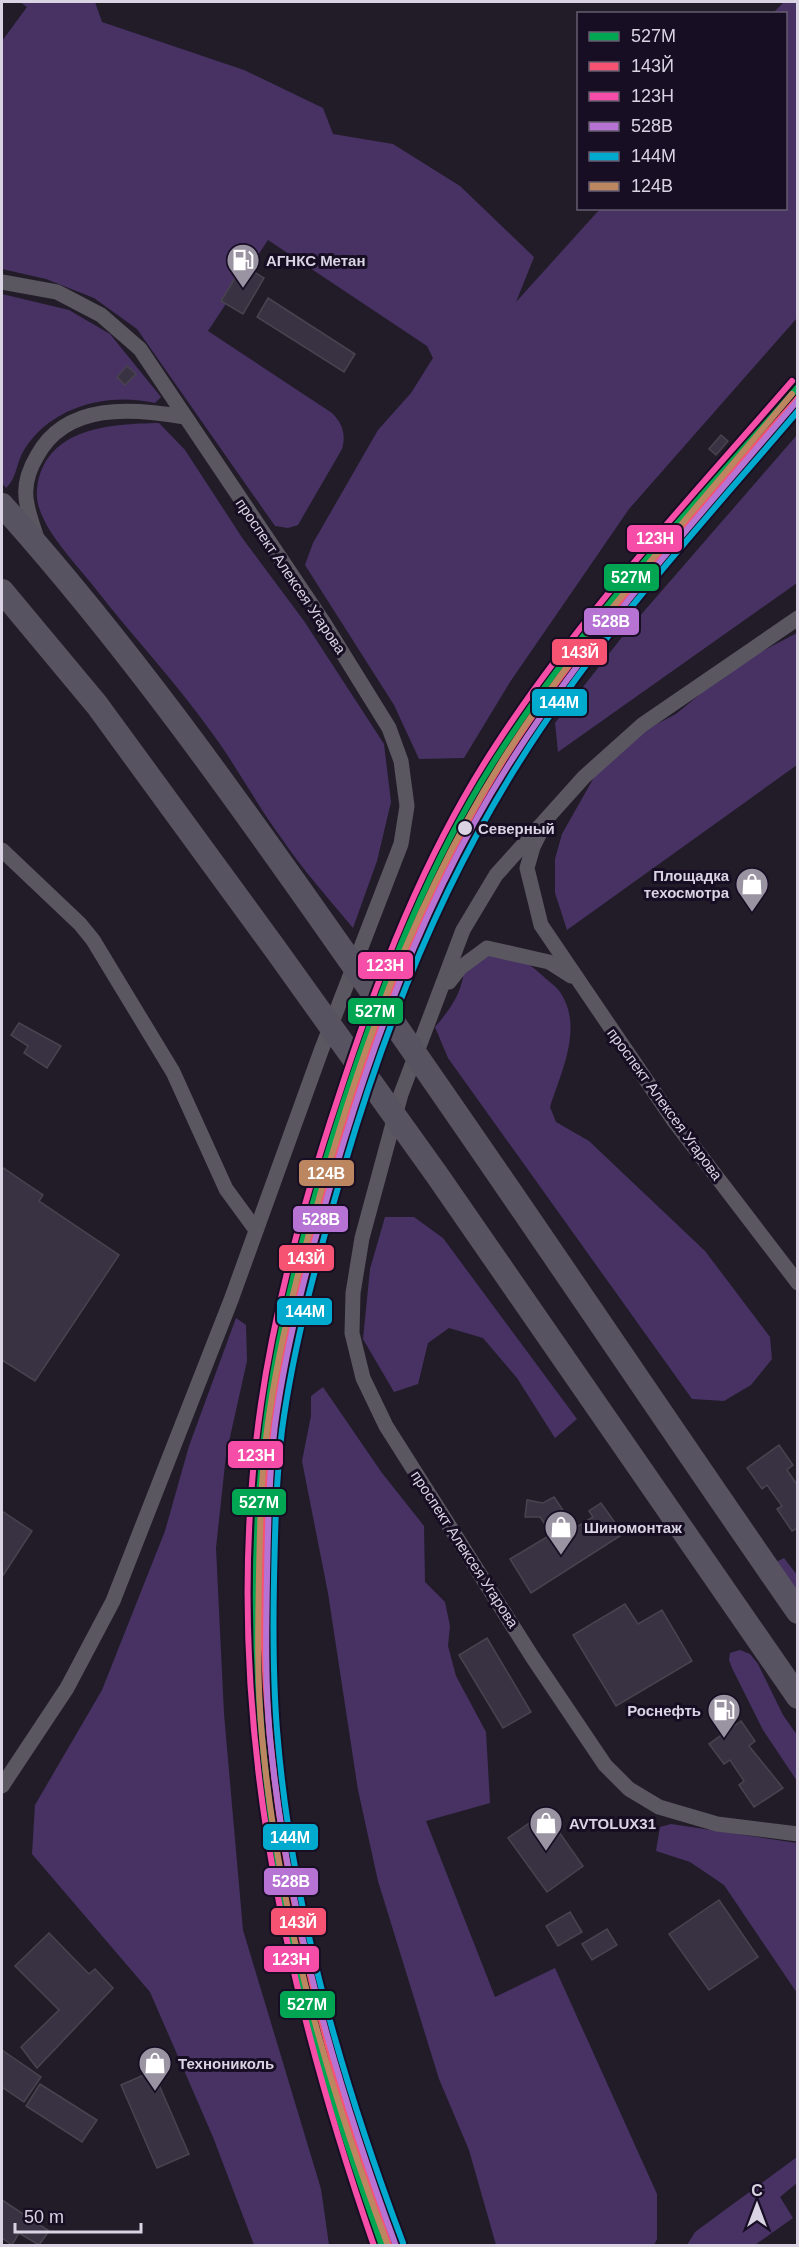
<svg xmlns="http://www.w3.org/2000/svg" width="799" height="2247" font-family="Helvetica,sans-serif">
	<rect width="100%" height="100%" fill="#221c29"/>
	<g fill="#473263">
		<path d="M20,2H95L102,22L244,70L323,108L333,134L393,144L460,186L534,257L516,302L600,209L786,208V14L773,13L784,2H797V318L629,509L510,682L464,758L419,759L394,705L305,565L313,543L378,430L411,393L433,358L427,346L268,240L208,331L332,413C343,424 346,435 342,449L298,525L288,528L275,526L137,329L94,298L46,279L2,269V41L27,7Z"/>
		<path d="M2,294L69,310L110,334L161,397L155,403C108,392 51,406 24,450C16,463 17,478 6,488L2,483Z"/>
		<path d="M159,423L185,450L243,539L304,621L384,744L391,802L377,861L353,928C329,899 303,870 282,839C257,805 237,767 212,733C176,682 133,637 95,588C76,563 33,522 37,489C44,427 111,424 159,423Z"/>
		<polygon points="797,435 797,583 558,752 555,723 626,632"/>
		<polygon points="797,633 797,765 567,930 555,893 555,859 562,834 597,772 620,743 676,714 734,666"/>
		<path d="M490,955C516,955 523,958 543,976C548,981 556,986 560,992C584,1027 561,1072 550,1107L556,1122L589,1141L705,1251L770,1337L772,1359L751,1385L724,1401L692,1399L448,1058L435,1027C453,1006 463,991 465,963Z"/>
		<polygon points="385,1217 414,1217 443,1238 577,1419 555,1438 517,1378 483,1338 449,1328 428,1343 418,1384 394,1392 363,1339 370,1269"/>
		<polygon points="236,1318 246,1325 247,1361 226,1455 216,1548 224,1714 243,1930 321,2189 329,2245 254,2245 213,2137 150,1992 32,1854 35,1805 102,1690 165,1531 189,1446"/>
		<polygon points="323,1387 382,1473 424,1526 425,1582 445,1602 450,1626 448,1646 456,1676 486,1732 490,1803 426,1821 495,1997 555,1968 657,2194 657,2239 654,2245 496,2245 469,2150 439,2079 378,1881 358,1790 328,1593 302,1461 311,1416 311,1396"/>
		<polygon points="784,1558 797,1575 797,1592 776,1562"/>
		<polygon points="740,1650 750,1654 758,1664 783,1715 797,1735 797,1781 763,1730 732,1668 729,1660 730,1653"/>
		<polygon points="671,1824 797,1843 797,1993 724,1885 690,1862 656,1851 660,1827"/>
		<polygon points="797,2157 797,2183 780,2197 793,2218 755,2245 687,2245 695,2232"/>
	</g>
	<g fill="#393243" stroke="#48434e" stroke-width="1.5">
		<polygon points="243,265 264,278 243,314 221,301"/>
		<polygon points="268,298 355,354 344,372 257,317"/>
		<polygon points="127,366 136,374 125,385 117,377"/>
		<polygon points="721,435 728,441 716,455 709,449"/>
		<polygon points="19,1023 61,1046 47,1068 24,1053 28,1046 11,1035"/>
		<polygon points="2,1167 43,1195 39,1201 119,1255 35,1381 2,1360"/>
		<polygon points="779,1445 793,1465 787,1470 798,1486 798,1528 792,1531 777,1509 782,1506 767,1485 762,1489 747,1468"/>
		<polygon points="554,1497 575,1528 593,1517 589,1511 601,1503 623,1534 531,1593 510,1559 552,1534 540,1517 525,1517 527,1500 543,1503"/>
		<polygon points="2,1511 32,1531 2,1577"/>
		<polygon points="625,1604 638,1624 662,1610 692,1661 616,1706 573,1635"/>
		<polygon points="487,1638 531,1712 503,1728 459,1655"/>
		<polygon points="741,1721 755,1741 749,1746 783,1788 754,1807 739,1785 744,1781 730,1760 724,1764 709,1744"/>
		<polygon points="545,1812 583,1866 547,1892 508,1838"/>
		<polygon points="719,1900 758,1957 709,1990 669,1934"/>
		<polygon points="570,1912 582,1932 558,1946 546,1926"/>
		<polygon points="607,1929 617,1945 592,1960 582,1944"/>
		<polygon points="49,1933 89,1974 95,1969 113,1988 37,2068 21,2047 59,2010 15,1966"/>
		<polygon points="2,2050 41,2077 24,2102 2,2087"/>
		<polygon points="153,2071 189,2154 157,2168 121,2085"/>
		<polygon points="40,2084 97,2120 82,2142 26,2106"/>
		<polygon points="2,2200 49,2231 39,2245 19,2233 12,2245 2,2238"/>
	</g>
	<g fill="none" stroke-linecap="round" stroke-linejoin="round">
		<g stroke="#5a5760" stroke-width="15">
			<polyline points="2,282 57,292 101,315 140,349 324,623 389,728 401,761 407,806 401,844 321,1051 231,1300 113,1601 67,1688 2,1786"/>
			<path d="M37,539C34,528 29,516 27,504C23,486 28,471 37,456C66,402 133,408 185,417"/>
			<polyline points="798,618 642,725 584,777 496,875 463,930 401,1094 362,1238 353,1293 352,1333 363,1378 386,1426 533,1658 605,1765 629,1789 659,1807 717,1824 798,1834"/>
			<polyline points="540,833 533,847 527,868 541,925 674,1121 798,1283"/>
			<polyline points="2,850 80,924 93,940 173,1072 226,1189 256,1230"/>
			<polyline points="449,982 460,968 487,948 549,962 571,976"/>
		</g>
		<g stroke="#585360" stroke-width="24">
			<path d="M2,505C125,642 233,794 339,945C495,1165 644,1390 798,1612"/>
			<polyline points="2,591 97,705 276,950 437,1175 798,1697"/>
		</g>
		<g stroke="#180e24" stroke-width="10">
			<path id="rail-1" d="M382,2246C359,2181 337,2117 319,2052C266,1856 243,1650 263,1447C275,1330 308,1213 344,1101C384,979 431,857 502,749C587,618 695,504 798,387"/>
		</g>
		<g stroke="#180e24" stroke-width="10">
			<path id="rail-2" d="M389,2244C295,1973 236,1699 275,1412C288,1315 315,1220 344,1127C384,999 433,873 505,758C587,628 696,514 798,398"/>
		</g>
		<g stroke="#180e24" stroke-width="10">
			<path id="rail-3" d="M374,2246C280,1975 219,1691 261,1404C276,1300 305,1197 338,1098C378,975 425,853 496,745C581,614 690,499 792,381"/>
		</g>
		<g stroke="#180e24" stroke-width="10">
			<path id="rail-4" d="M396,2246C335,2081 287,1913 270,1738C265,1684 266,1630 267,1576C268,1526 269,1475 275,1425C288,1330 316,1233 344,1141C385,1007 438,873 515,755C597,628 700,515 798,400"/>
		</g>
		<g stroke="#180e24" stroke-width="10">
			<path id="rail-5" d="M403,2243C341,2078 291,1906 277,1730C273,1680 273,1630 274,1580C275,1530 276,1480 282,1430C294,1341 319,1253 344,1167C385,1026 440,888 518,764C597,637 701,525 798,411"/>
		</g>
		<g stroke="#180e24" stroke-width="10">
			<path id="rail-6" d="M388,2246C326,2081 278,1911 262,1736C257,1682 258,1628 259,1574C260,1524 261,1473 268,1423C281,1327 309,1230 337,1138C378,1003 432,869 509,750C591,623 695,510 792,394"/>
		</g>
		<use href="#rail-1" stroke="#00a651" stroke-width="6"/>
		<use href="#rail-2" stroke="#f65372" stroke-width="6"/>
		<use href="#rail-3" stroke="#f54da8" stroke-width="6"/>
		<use href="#rail-4" stroke="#b673d3" stroke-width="6"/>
		<use href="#rail-5" stroke="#00a9ce" stroke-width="6"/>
		<use href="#rail-6" stroke="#bb8660" stroke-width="6"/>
	</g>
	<defs>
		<g id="fuel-pin" transform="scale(1.725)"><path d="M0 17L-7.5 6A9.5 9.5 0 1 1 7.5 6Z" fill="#9993a2" stroke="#180e24"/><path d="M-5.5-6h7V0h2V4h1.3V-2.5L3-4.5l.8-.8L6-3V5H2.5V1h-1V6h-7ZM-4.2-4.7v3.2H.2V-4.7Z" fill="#fff"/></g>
		<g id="shop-pin" transform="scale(1.725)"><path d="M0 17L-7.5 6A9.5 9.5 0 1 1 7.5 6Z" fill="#9993a2" stroke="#180e24"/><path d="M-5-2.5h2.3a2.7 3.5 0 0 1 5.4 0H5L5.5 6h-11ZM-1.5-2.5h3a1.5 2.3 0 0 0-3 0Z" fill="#fff"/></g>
	</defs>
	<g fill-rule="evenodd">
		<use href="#fuel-pin" x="243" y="260"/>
		<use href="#shop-pin" x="752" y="884"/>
		<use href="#shop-pin" x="561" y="1527"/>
		<use href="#fuel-pin" x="724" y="1710"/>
		<use href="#shop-pin" x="546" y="1823"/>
		<use href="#shop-pin" x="155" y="2063"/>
	</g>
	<circle fill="#d9d3e3" stroke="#180e24" stroke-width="2" cx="465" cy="828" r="8"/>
	<g text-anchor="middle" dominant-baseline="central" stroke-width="6" stroke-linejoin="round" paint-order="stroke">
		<g font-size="15" font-weight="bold" fill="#d9d3e3" stroke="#180e24" text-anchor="start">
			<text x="266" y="260">АГНКС Метан</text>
			<text x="729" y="875" text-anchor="end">Площадка<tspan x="729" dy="17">техосмотра</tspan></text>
			<text x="584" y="1527">Шиномонтаж</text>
			<text x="701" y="1710" text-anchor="end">Роснефть</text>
			<text x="569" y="1823">AVTOLUX31</text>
			<text x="178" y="2063">Технониколь</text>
		</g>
		<g font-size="15" fill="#d9d3e3" stroke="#180e24">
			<text transform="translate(291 576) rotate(56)">проспект Алексея Угарова</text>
			<text transform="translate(665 1104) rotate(54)">проспект Алексея Угарова</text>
			<text transform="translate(465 1549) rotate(57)">проспект Алексея Угарова</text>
		</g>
		<g font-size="15" font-weight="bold" fill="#d9d3e3" stroke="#180e24" text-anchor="start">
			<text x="478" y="828">Северный</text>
		</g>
	</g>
	<g stroke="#180e24" stroke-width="2">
		<rect x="626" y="524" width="57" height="29" rx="6" fill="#f54da8"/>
		<rect x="603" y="563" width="57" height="29" rx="6" fill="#00a651"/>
		<rect x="583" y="607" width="57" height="29" rx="6" fill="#b673d3"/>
		<rect x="551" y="638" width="57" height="28" rx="6" fill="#f65372"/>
		<rect x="531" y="688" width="57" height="29" rx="6" fill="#00a9ce"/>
		<rect x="357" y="951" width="57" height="29" rx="6" fill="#f54da8"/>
		<rect x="347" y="997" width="57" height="28" rx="6" fill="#00a651"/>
		<rect x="298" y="1159" width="57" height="28" rx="6" fill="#bb8660"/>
		<rect x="292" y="1205" width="57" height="28" rx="6" fill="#b673d3"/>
		<rect x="278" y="1244" width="57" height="28" rx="6" fill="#f65372"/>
		<rect x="276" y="1297" width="57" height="29" rx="6" fill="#00a9ce"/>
		<rect x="227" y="1440" width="57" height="29" rx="6" fill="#f54da8"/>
		<rect x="231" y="1488" width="56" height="28" rx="6" fill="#00a651"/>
		<rect x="262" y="1823" width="57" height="28" rx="6" fill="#00a9ce"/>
		<rect x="263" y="1867" width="56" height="29" rx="6" fill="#b673d3"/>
		<rect x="270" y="1907" width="57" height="29" rx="6" fill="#f65372"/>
		<rect x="263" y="1945" width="57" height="28" rx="6" fill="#f54da8"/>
		<rect x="279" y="1990" width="57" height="29" rx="6" fill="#00a651"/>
	</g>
	<g font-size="16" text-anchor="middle" font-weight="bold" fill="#fff">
		<text x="655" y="544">123Н</text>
		<text x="631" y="583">527М</text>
		<text x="611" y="627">528В</text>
		<text x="580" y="658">143Й</text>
		<text x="559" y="708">144М</text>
		<text x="385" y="971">123Н</text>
		<text x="375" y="1017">527М</text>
		<text x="326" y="1179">124В</text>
		<text x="321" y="1225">528В</text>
		<text x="306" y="1264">143Й</text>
		<text x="305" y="1317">144М</text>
		<text x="256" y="1461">123Н</text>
		<text x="259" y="1508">527М</text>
		<text x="290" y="1843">144М</text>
		<text x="291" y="1887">528В</text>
		<text x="298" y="1928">143Й</text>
		<text x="291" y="1965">123Н</text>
		<text x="307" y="2010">527М</text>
	</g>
	<rect width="799" height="2247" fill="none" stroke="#d9d3e3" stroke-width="6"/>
	<rect x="577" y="12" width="210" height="198" fill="#180e24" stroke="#655d70" stroke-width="1.5"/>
	<rect x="589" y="32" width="30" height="9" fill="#00a651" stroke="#655d70" stroke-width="1.5"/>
	<text x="631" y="42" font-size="18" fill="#d9d3e3">527М</text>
	<rect x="589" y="62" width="30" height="9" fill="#f65372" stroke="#655d70" stroke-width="1.5"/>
	<text x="631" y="72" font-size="18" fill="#d9d3e3">143Й</text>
	<rect x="589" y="92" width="30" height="9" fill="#f54da8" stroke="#655d70" stroke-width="1.5"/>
	<text x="631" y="102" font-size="18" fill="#d9d3e3">123Н</text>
	<rect x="589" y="122" width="30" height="9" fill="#b673d3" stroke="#655d70" stroke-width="1.5"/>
	<text x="631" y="132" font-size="18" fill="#d9d3e3">528В</text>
	<rect x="589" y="152" width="30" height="9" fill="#00a9ce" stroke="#655d70" stroke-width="1.5"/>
	<text x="631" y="162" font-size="18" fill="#d9d3e3">144М</text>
	<rect x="589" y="182" width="30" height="9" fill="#bb8660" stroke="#655d70" stroke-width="1.5"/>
	<text x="631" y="192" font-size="18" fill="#d9d3e3">124В</text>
	<g transform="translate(757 2205)" stroke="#180e24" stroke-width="4.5" paint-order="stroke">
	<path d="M0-4.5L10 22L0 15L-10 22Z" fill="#d9d3e3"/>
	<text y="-9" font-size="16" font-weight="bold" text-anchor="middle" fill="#d9d3e3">С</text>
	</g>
	<path d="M15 2223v9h126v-9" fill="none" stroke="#d9d3e3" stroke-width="3"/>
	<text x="24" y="2223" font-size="18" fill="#d9d3e3" stroke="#180e24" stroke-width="4.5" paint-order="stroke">50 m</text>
</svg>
